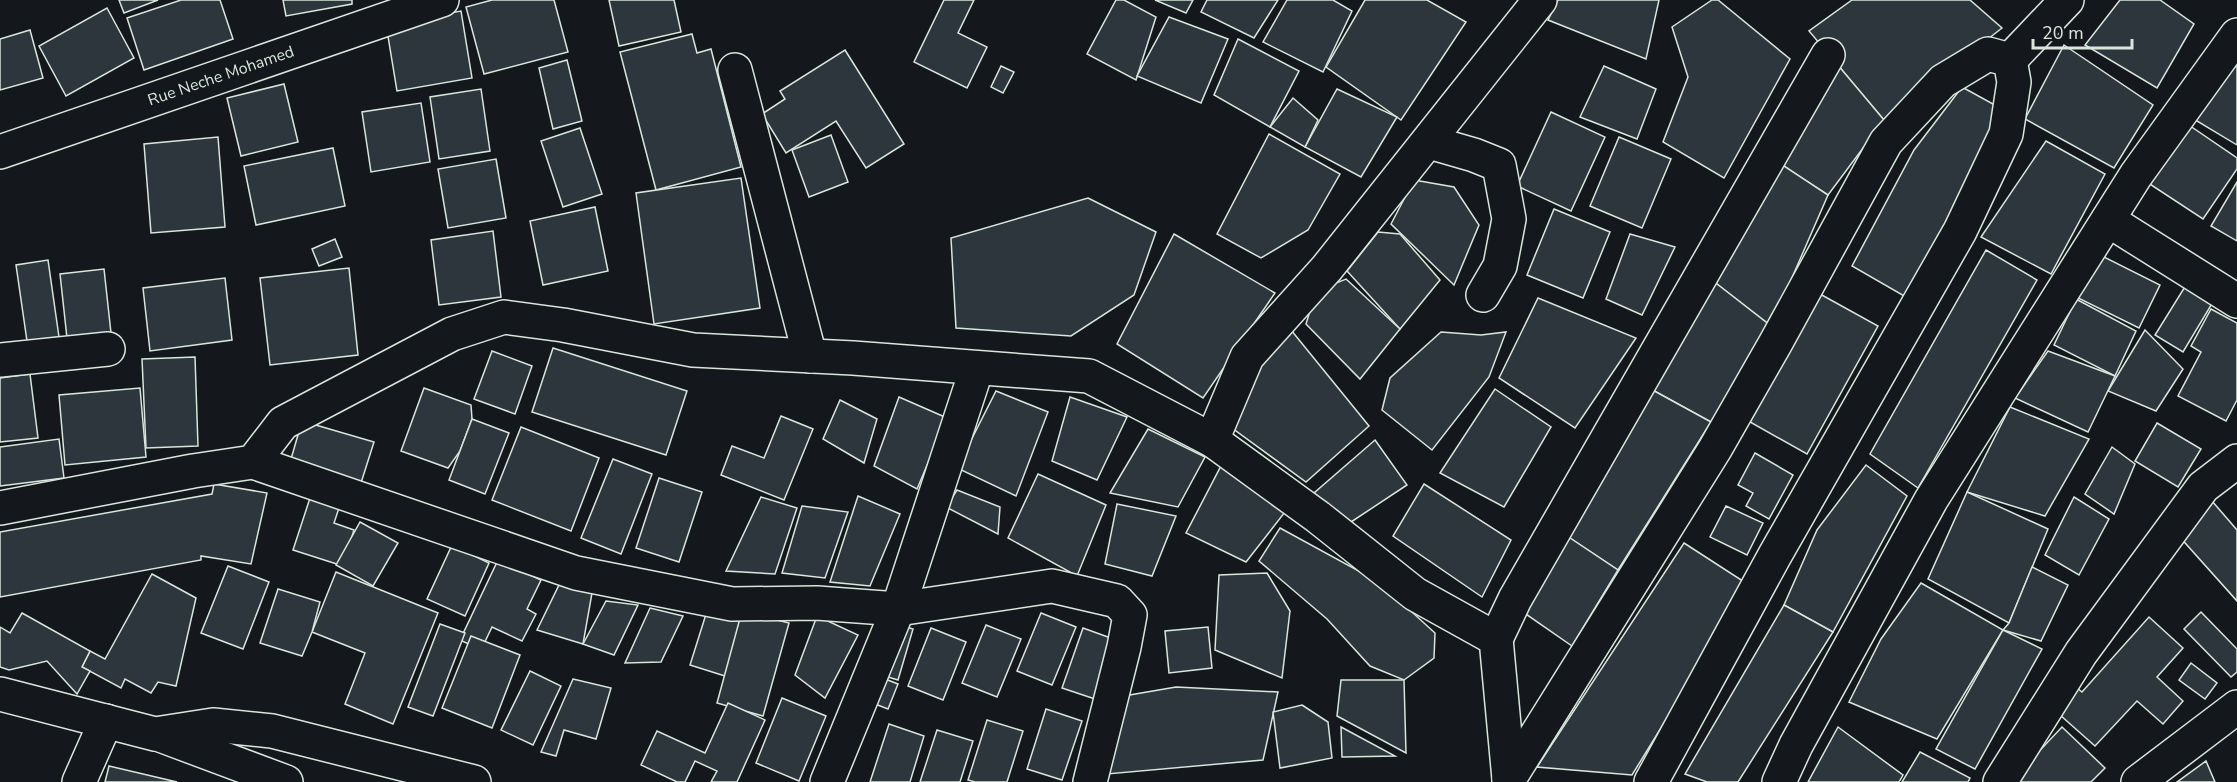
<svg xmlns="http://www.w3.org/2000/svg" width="2237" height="782" font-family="'Nunito Sans',sans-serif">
	<rect width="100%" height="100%" fill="#14181c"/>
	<g fill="#2c363c" stroke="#d8e6dc" stroke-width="1.5">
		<polygon points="119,0 158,0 124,13"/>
		<polygon points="181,0 220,0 233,39 144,70 127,18"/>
		<polygon points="283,0 352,0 352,4 286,16"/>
		<polygon points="492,0 554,0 568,52 484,74 466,7"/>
		<polygon points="609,0 674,0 681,32 619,46"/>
		<polygon points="944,0 974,0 958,33 987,47 967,88 914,62"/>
		<polygon points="1116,0 1124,0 1156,17 1136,80 1087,54"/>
		<polygon points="1155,0 1193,0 1186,13"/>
		<polygon points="1207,0 1278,0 1254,38 1201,12"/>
		<polygon points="1287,0 1333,0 1352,11 1323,72 1263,42"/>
		<polygon points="1365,0 1427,0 1466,22 1401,120 1326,67"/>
		<polygon points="1558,0 1659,0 1646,59 1548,20"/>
		<polygon points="1712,0 1718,0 1790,59 1724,178 1663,142 1688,77 1672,27"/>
		<polygon points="1852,0 1970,0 2002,28 1884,120 1809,31"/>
		<polygon points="2120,0 2160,0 2194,24 2157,88 2085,45"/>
		<polygon points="107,8 134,58 66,96 39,46"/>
		<polygon points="461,11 472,78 397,91 386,24"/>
		<polygon points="1169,17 1228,39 1201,103 1137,76"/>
		<polygon points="30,30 43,78 0,90 0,39"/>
		<polygon points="692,34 697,53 711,49 741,167 656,190 620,52"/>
		<polygon points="1238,39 1299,71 1270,127 1214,95"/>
		<polygon points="2064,45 2153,105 2114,168 2025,119"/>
		<polygon points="845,50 904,144 866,168 836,121 786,153 762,114 785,99 780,91"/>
		<polygon points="567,60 582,121 553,129 539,68"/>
		<polygon points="1837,64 1884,120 1828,195 1769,157"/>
		<polygon points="2232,65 2237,67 2237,145 2192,118"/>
		<polygon points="1001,66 1014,72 1003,93 991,87"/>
		<polygon points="1604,66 1656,89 1637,139 1580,117"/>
		<polygon points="284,84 298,142 241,156 227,98"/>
		<polygon points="1962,87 2004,110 1911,300 1852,266 1914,150"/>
		<polygon points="481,89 490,151 439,159 430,97"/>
		<polygon points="1337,89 1397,117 1361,177 1305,147"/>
		<polygon points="1293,98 1318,120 1305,147 1270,127"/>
		<polygon points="421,103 430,162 371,172 362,112"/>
		<polygon points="1551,112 1605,137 1571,211 1517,186"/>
		<polygon points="2177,117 2237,158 2237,169 2203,219 2136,175"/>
		<polygon points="580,128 602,194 563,207 541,141"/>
		<polygon points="1269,134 1340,174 1308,230 1261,258 1217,234"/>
		<polygon points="831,135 848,182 809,197 792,150"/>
		<polygon points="218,137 225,227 151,233 144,144"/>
		<polygon points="1619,137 1671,159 1642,228 1590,206"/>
		<polygon points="2046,141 2105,174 2051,274 1981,237"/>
		<polygon points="333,148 345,206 256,225 244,166"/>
		<polygon points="496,159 506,218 448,228 438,169"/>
		<polygon points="1775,160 1828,195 1771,326 1708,277"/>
		<polygon points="741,178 760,308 654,324 636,193"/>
		<polygon points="1414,180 1454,187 1479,225 1454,285 1391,224"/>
		<polygon points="2237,182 2237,241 2211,226"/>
		<polygon points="1088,198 1156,232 1134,295 1071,336 956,328 951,238"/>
		<polygon points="595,207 608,271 543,285 530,221"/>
		<polygon points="1554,209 1610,232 1583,298 1527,275"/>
		<polygon points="493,231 501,297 439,305 431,240"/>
		<polygon points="1378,232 1400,234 1440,280 1400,329 1347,271"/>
		<polygon points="1174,234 1275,293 1203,398 1117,344"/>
		<polygon points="1630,234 1675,247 1642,315 1606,299"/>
		<polygon points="335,239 342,257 319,266 312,249"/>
		<polygon points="1986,250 2037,280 1918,488 1870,454"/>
		<polygon points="2096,253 2160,285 2139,328 2074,296"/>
		<polygon points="48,260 59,337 27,341 16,265"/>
		<polygon points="349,268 358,355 270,365 260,278"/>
		<polygon points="104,269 111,333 67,338 60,274"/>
		<polygon points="1708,277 1771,326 1711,422 1647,387"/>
		<polygon points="225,278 232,340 150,351 143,288"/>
		<polygon points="1346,279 1400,329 1360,379 1306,324 1316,291"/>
		<polygon points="2186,285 2213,302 2183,352 2155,335"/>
		<polygon points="1820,294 1878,326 1807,454 1750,422"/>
		<polygon points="1538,298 1636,338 1575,428 1499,378"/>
		<polygon points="2076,299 2136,331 2115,376 2054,345"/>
		<polygon points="2211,309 2237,323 2237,400 2226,421 2178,396 2201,352 2191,346"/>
		<polygon points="1291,330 1369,426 1306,482 1221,420 1247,357"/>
		<polygon points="2145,330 2183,369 2156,411 2108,391"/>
		<polygon points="1441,332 1481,335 1506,332 1489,377 1432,450 1382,410 1390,378"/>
		<polygon points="553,348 687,391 666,455 532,412"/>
		<polygon points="492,351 532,366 515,414 474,399"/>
		<polygon points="2048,351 2115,376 2088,432 2015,398"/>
		<polygon points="195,357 198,446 146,448 142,359"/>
		<polygon points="30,374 38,438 0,442 0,378"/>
		<polygon points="1647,387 1711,422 1618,570 1561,532"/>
		<polygon points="140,388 146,457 65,465 59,395"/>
		<polygon points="424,388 471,405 472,419 460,451 448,468 401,451"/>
		<polygon points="1495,389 1551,427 1504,507 1440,473"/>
		<polygon points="996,391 1048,412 1016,496 957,468"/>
		<polygon points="899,397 947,418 917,489 874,466"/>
		<polygon points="1070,397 1127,417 1097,480 1052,461"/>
		<polygon points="840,400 877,419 864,463 823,439"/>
		<polygon points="2010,407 2089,439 2045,516 1967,492"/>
		<polygon points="781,416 813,429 784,500 721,475 732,446 764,458"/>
		<polygon points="472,419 509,433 485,494 449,480"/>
		<polygon points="302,421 374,442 360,486 289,466"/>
		<polygon points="2157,423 2201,449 2178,487 2135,461"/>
		<polygon points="521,427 599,458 571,531 492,500"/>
		<polygon points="1148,429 1205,457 1178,507 1110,493"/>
		<polygon points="59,439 64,478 0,486 0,447"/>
		<polygon points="1375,440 1407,485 1351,522 1314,493"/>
		<polygon points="2112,447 2135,464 2114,514 2085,494"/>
		<polygon points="1755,453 1793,475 1769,519 1746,506 1753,493 1738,485"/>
		<polygon points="613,459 652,474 621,554 581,538"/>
		<polygon points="1222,464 1285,512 1246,562 1186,533"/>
		<polygon points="1866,465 1907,496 1833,632 1784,605 1817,530"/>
		<polygon points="1038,474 1106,505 1077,576 1008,538"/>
		<polygon points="659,478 702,492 679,562 636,548"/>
		<polygon points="214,484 267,493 251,564 201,556 201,560 0,597 0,532 212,494"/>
		<polygon points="1424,484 1511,540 1482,597 1393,536"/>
		<polygon points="957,490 1000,507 998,534 946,507"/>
		<polygon points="1967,492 2048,529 2009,623 1928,579"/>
		<polygon points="311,495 340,505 334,523 354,530 343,566 293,550"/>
		<polygon points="858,496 900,514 870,586 830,582"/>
		<polygon points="761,497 797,508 775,574 726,571"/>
		<polygon points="2074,497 2109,519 2079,575 2045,555"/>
		<polygon points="2212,501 2237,530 2237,601 2178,535"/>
		<polygon points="1117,504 1176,516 1152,576 1105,564"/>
		<polygon points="802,506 848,512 825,578 782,573"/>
		<polygon points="1726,506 1763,523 1747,555 1710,537"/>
		<polygon points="360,522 398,543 373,586 336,565"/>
		<polygon points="1280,528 1379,582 1435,633 1434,658 1404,680 1370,666 1327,619 1259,561"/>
		<polygon points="1561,532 1618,570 1572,646 1520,610"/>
		<polygon points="1684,543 1749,585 1632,775 1537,767"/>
		<polygon points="452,545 489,563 465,616 427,599"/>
		<polygon points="498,560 541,580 527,609 536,614 522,641 492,627 481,650 460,640"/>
		<polygon points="228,566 269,582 243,649 201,633"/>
		<polygon points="2032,567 2068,585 2041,641 2003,630 2009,623"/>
		<polygon points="336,572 438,613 393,724 345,704 365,653 312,632"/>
		<polygon points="1267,573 1290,611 1282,678 1215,650 1219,575"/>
		<polygon points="152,574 196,598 176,686 158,682 151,693 125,679 121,688 82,667 90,651 105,659"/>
		<polygon points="560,583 592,593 583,644 537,630"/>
		<polygon points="1921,583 2003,630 1937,739 1849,702 1881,639"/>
		<polygon points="278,589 320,602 312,632 302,656 260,643"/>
		<polygon points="606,601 638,605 614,655 583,644"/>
		<polygon points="1784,605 1833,632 1738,782 1707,782 1685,774"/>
		<polygon points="650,608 683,616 661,662 625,663"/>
		<polygon points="707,611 742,622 725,676 690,665"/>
		<polygon points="742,611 789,623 763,716 717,703"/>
		<polygon points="2201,612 2237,649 2237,672 2231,677 2184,629"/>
		<polygon points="22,613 90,651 82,667 90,671 77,694 47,661 9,670 0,667 0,627 10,633"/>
		<polygon points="1041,613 1076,627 1052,685 1017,671"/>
		<polygon points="817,616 858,635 825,698 795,675"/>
		<polygon points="2149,617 2183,648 2157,677 2183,701 2163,724 2137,701 2095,746 2051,707 2072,684 2082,692"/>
		<polygon points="893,623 913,629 898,680 878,674"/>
		<polygon points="440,624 465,633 433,716 408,707"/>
		<polygon points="986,625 1021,639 997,697 962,683"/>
		<polygon points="1208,627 1212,668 1169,673 1165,631"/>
		<polygon points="931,628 966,642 943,700 908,686"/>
		<polygon points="1083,628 1119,641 1098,700 1062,688"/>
		<polygon points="2003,630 2042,649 1975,769 1936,749"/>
		<polygon points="471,636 520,655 492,728 442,708"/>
		<polygon points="2191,663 2217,683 2205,699 2179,680"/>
		<polygon points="530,671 561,686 533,745 501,730"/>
		<polygon points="880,677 898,684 888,709 870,702"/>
		<polygon points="573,679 611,688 596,739 564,730 556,756 541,752"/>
		<polygon points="1341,680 1404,680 1406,753 1337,716"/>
		<polygon points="1176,687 1278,692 1263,760 1107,774 1124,696"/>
		<polygon points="782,698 826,716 799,781 756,763"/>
		<polygon points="728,703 765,720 737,782 711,782 717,771 695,761 685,782 677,782 641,765 657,731 705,753"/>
		<polygon points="1302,705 1328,722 1332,758 1280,768 1273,712"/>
		<polygon points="1046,709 1082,721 1062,780 1027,769"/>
		<polygon points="987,720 1023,731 1007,782 975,782 968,780"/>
		<polygon points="889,724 924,736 910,782 870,782"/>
		<polygon points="1341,727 1395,756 1342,757"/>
		<polygon points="1838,727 1903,775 1899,782 1808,782"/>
		<polygon points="2062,727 2105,768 2091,782 2010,782"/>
		<polygon points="937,730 973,741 960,782 920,782"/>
		<polygon points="1920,752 1970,778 1968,782 1902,782"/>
		<polygon points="2206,761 2215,782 2177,782"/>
		<polygon points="109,766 177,782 105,782"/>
	</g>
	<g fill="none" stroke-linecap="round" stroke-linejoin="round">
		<g stroke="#d8e6dc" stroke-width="36">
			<g id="minor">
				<polyline points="2010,60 2067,0"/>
				<polyline points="735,70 810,356"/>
				<polyline points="1429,142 1474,155 1499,165 1509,219 1500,266 1483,295"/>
				<polyline points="0,152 442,0"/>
				<polyline points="2108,220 2237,301"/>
				<polyline points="0,360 108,349"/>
				<polyline points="1212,440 1247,357 1327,268 1540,0"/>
				<polyline points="253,462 576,573 732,604 817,603 898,609 1052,586 1117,601 1130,615 1124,647 1090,782"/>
				<polyline points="0,508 193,471 253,462 283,423 452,334 504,317 563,325 693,350 853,358 1089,376 1212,440 1318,517 1415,594 1496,639 1509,779"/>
				<polyline points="1496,639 1515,599 1828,55"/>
				<polyline points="0,694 155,734 213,725 272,731 474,782"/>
				<polyline points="160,735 286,782"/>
				<polyline points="1509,779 1715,449 1775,344 1886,142 1943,81 1988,54 2010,60 2014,82 2006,134 1960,231 1775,555 1651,782"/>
				<polyline points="79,782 106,721"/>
				<polyline points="827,782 898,609 977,368"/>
				<polyline points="1779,782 1796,745 1931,500 2136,175 2237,35"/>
				<polyline points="2000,782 2081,653 2203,487 2237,461"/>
				<polyline points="2138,782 2237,707"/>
			</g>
		</g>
		<use href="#minor" stroke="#14181c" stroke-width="33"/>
	</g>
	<g text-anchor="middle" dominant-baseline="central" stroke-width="4.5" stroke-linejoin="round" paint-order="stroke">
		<g font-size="16" fill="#d8e6dc" stroke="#14181c">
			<text transform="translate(221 76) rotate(-19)">Rue Neche Mohamed</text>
		</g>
	</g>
	<path d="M2033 39v9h99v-9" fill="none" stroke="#d8e6dc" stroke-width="3"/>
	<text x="2042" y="39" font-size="18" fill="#d8e6dc" stroke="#14181c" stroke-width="4.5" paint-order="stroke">20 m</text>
</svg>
